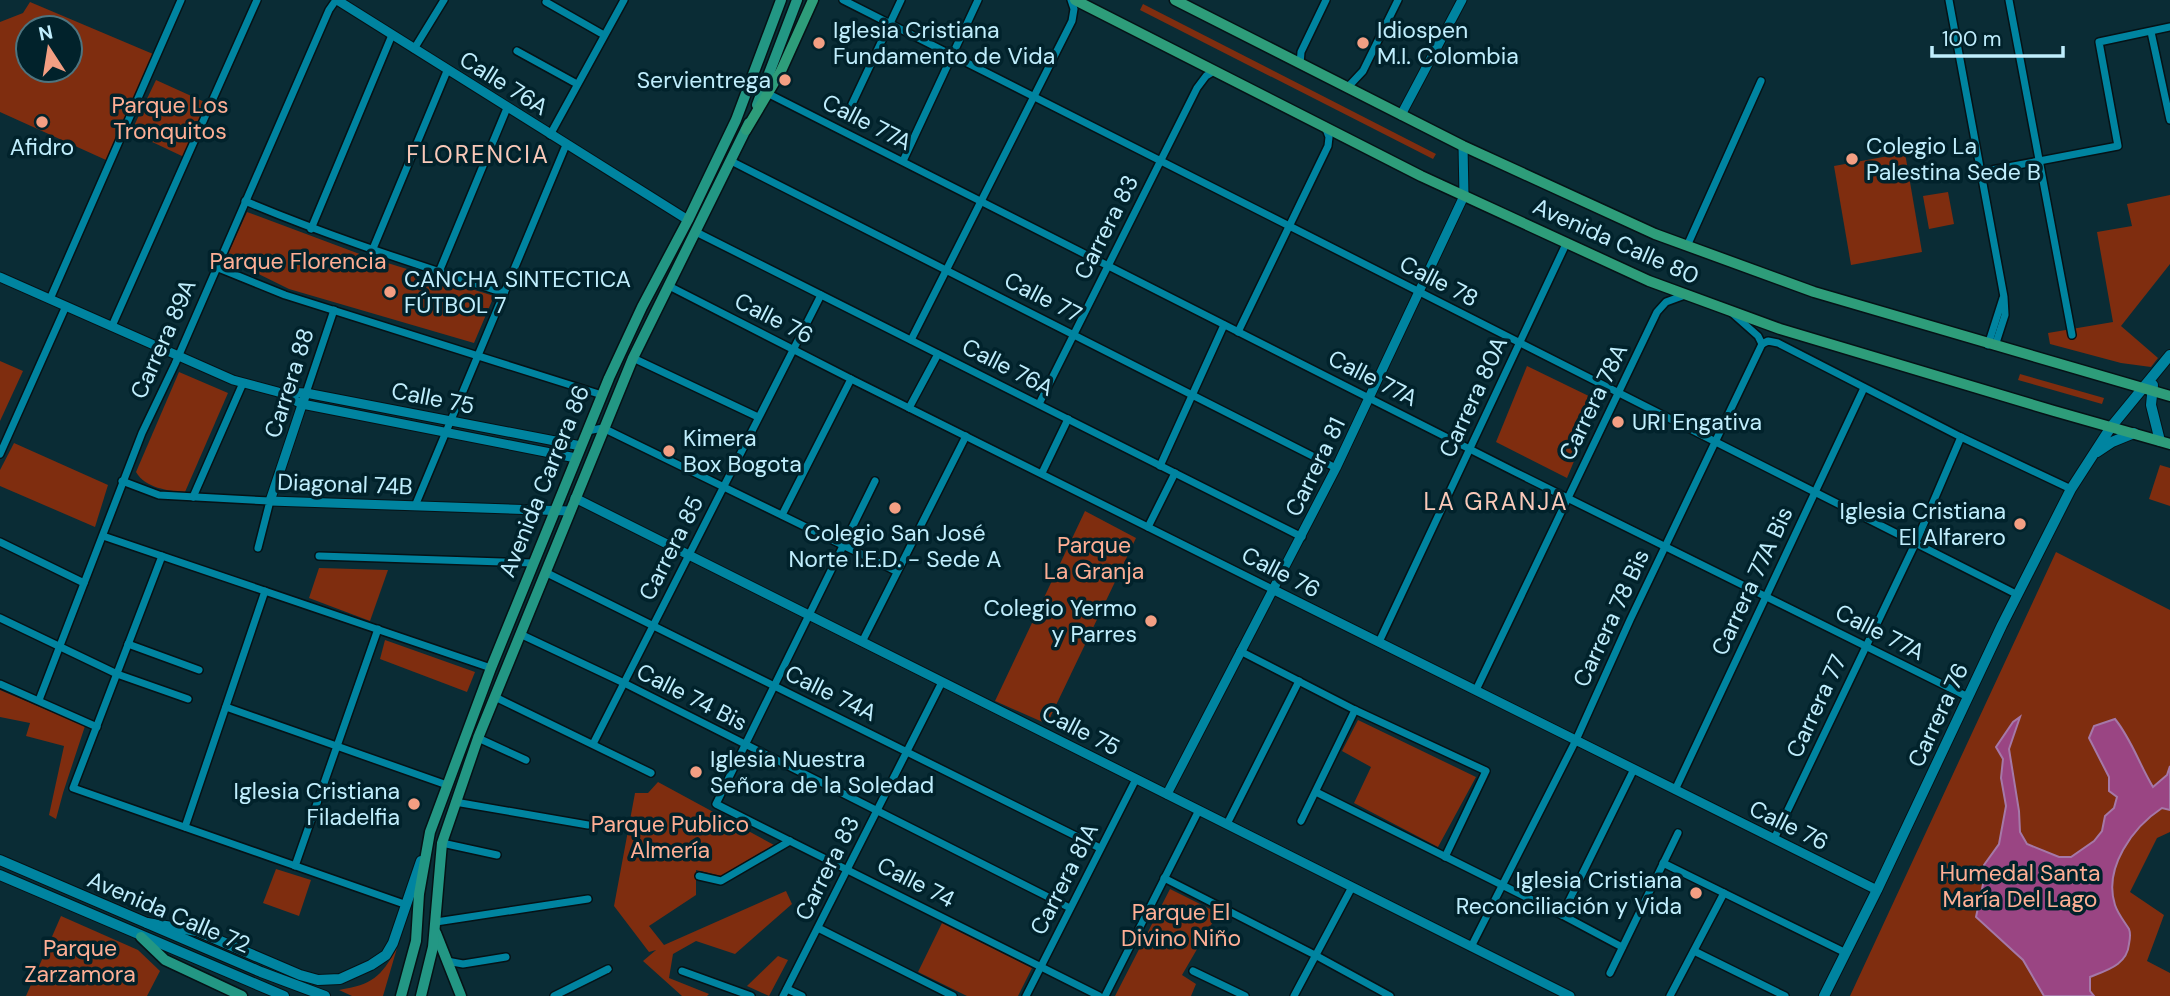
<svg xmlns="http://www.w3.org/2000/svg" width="2170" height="996" font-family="'DM Sans',sans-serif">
	<rect width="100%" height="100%" fill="#0a2c35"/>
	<g fill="#7f2d0f" fill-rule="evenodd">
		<path d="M30,2L153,54L106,160L0,112V22L23,13ZM28,28H70V70H28Z"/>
		<polygon points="1143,4 1436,154 1433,159 1140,10"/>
		<polygon points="156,80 209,104 184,157 131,132"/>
		<polygon points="1905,153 1922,252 1851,265 1834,166"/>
		<polygon points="1948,192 1954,224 1929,229 1923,196"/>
		<polygon points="2170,195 2170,264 2121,326 2158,358 2151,367 2121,363 2050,344 2048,333 2113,322 2097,232 2132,226 2127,204"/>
		<polygon points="247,212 365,256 494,296 474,343 289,289 226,258"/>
		<polygon points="0,361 23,371 0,421"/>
		<polygon points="1527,366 1599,401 1567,478 1496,442"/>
		<path d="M179,372L228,393L185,492C168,491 145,488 136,472Z"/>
		<polygon points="2020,374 2104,398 2102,404 2018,380"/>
		<polygon points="14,443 108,485 95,527 0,486 0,470"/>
		<polygon points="2160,465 2170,468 2170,506 2149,499"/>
		<polygon points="1085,511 1136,538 1047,724 995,701"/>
		<polygon points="2056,552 2170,610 2170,832 2157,838 2130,892 2164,915 2147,961 2170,973 2170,996 1850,996"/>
		<polygon points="319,568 388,570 370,621 309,598"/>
		<polygon points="385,640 475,672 467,692 380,659"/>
		<polygon points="0,690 85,726 63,793 56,819 49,815 64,746 26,736 30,723 0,717"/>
		<polygon points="1358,720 1476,777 1438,847 1354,803 1371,767 1342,751"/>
		<polygon points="658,782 774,845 721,876 696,870 696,895 649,926 664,945 786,891 792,904 735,954 696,941 673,954 669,978 709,994 707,996 682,996 643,961 656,950 649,952 614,906 635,793 648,793"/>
		<polygon points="276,869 311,880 299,916 263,903"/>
		<polygon points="1170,889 1218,913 1182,975 1196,984 1191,996 1115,996"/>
		<polygon points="61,916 138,950 160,971 147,996 26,996"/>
		<polygon points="942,923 1032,968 1018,996 967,996 918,972"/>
		<path d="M397,948L383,996H352L339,990C373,984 380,978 397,948Z"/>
		<polygon points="778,956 788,960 769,996 747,986"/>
	</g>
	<path fill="#9a4583" stroke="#a578a8" stroke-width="2" d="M2020,717L2009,749L2019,811L2020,832L2027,844L2059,857H2071L2094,841L2102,831L2105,816L2114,808L2117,797L2109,791V777L2089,738L2094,726L2115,719C2132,740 2139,764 2153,787L2167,775L2170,766V810L2162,808C2133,827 2103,868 2115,905C2118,914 2124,921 2129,929C2131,934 2130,939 2129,944C2127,965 2107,970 2090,977V991L2094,996H2044L2023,960L1976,917L1985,875L1984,865L1999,844L2006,806L2001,778L2003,759L1996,747L2013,722Z"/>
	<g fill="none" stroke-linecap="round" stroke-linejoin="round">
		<g stroke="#051216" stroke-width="10">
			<g id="minor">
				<polyline points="843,0 2018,595"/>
				<polyline points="1949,0 2004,297 2005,315 1995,346"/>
				<polyline points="2009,0 2072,335"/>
				<polyline points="546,2 604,35"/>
				<polyline points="2151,32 2170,120"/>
				<polyline points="414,49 444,0"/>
				<polyline points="517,51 577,84"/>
				<polyline points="1300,64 1301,52 1326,0"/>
				<polyline points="1347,88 1363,71 1398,0"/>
				<polyline points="765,92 1515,472 1968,697"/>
				<polyline points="852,104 901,0"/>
				<polyline points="550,135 624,0"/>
				<polyline points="731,161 1336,468"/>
				<polyline points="903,161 978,0"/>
				<polyline points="1981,172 2118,146 2099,42 2170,27"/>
				<path d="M245,201C330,237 416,264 504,293"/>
				<polyline points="311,229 392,35"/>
				<polyline points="696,232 1302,537"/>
				<polyline points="1687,246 1761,81"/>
				<polyline points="372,251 447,71"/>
				<polyline points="216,267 285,295 602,395"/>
				<polyline points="439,272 507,108"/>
				<polyline points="669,286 851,379 1272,589"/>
				<polyline points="50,299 181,0"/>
				<polyline points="1732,313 1758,336 1762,344"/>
				<polyline points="112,326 257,0"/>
				<polyline points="1238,332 1328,146 1329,137 1326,129"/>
				<polyline points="911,340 1072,21 1074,9 1071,0"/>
				<polyline points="1762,344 1768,341 1778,343 1961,437 2071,489"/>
				<polyline points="1988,345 2003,298"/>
				<polyline points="633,358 758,417"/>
				<polyline points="306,393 334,310"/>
				<polyline points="1039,404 1197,88 1206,76 1214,71"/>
				<polyline points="909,408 938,354"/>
				<polyline points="587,431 603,428 896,571"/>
				<polyline points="0,454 66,306"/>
				<polyline points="1160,466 1224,325"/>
				<polyline points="1042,473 1068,419"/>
				<polyline points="122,481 159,495 270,501 258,548"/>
				<polyline points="875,481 716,804 1099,996"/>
				<polyline points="193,497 243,383"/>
				<polyline points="415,506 566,145"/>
				<polyline points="782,515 851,379"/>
				<polyline points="1148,527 1175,473"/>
				<polyline points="103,536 491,668"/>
				<polyline points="0,542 84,583"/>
				<polyline points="162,556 73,788 407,905"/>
				<polyline points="319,556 533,563"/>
				<polyline points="545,572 1100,848"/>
				<polyline points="0,618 117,674 188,699"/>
				<polyline points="520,634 624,683 1070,908"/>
				<polyline points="862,642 966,436"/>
				<polyline points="1379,642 1566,244"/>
				<polyline points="128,644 199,670"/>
				<polyline points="1240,651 1355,710 1486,771 1445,857"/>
				<polyline points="0,684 97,727"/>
				<polyline points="1476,690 1657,312 1666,302 1685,295"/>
				<polyline points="495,697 651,773"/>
				<polyline points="39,700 142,433 175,364 329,10 336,0"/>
				<polyline points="226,707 447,785"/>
				<polyline points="478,738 526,760"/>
				<polyline points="593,744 821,295"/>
				<polyline points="1675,790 1864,388"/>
				<polyline points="1316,792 1562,915 1622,947"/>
				<polyline points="455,802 588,825"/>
				<polyline points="1301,821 1355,710"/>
				<polyline points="1227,824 1299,681"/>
				<polyline points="185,827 265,591"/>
				<polyline points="1774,839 1916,542 1961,437"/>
				<polyline points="442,843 497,855"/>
				<polyline points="1663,863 1846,953"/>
				<polyline points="295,866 378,629"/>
				<polyline points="699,876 721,881 790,841"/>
				<polyline points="1164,878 1315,955 1390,996"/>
				<polyline points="1562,915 1634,769"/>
				<polyline points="436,922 588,899"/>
				<polyline points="818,928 953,996"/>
				<polyline points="1471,947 1576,740 1630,620 1762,344"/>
				<polyline points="1694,951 1785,996"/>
				<polyline points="447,961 463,964 506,957"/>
				<polyline points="682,971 751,996"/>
				<polyline points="1193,971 1245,996"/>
				<polyline points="1610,973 1678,833"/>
				<polyline points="787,989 802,996"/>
				<polyline points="554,996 608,969"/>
				<polyline points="783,996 942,682"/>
				<polyline points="1026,996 1136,779"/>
				<polyline points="1105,996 1199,810"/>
				<polyline points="1294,996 1352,887"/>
				<polyline points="1670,996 1724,893"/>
			</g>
		</g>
		<g stroke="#051216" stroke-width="11">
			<g id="tertiary">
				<polyline points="337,0 688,220"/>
				<polyline points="1401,115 1462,0"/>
				<polyline points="0,277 233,380 278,392 302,404 576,458"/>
				<polyline points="283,392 306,393 581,446"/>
				<polyline points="306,393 270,501 570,511"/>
				<polyline points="575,498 1570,996"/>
				<polyline points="1272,589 1877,890"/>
				<polyline points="1167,794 1336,468 1464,196 1463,146"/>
			</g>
		</g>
		<g stroke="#051216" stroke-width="12">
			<g id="secondary">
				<polyline points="2153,385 2151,405 2160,441"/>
				<polyline points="2097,452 2112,442 2134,433"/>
				<polyline points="0,860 261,972 325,996"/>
				<polyline points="0,875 284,996"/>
				<polyline points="147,923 197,931 300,975 318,980 340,979 371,965 386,955 393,943 421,861"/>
				<polyline points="1824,996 1877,890 2002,625 2071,489 2111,427 2170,355"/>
			</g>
		</g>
		<g stroke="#051216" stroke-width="13">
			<g id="primary">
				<polyline points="757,105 797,0"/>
				<polyline points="436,933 461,996"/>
				<polyline points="141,937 165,960 242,996"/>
				<polyline points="401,996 416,941 419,894 430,832 491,668 609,378 642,307 688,220 736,120 781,0"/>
				<polyline points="421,996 433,947 442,843 478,738 633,358 749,123"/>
			</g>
		</g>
		<g stroke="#051216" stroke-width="13">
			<g id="trunk">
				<polyline points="1075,0 1421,176 1649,281 1780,329 2054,411 2170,444"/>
				<polyline points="1175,0 1463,146 1655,234 1814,292 2170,396"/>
				<polyline points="746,130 781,71 813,0"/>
			</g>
		</g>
		<use href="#minor" stroke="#0084a0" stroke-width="7"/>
		<use href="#tertiary" stroke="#0084a0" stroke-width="9"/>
		<use href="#secondary" stroke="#0084a0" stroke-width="10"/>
		<use href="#primary" stroke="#239784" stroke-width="10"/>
		<use href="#trunk" stroke="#2e9d7a" stroke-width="10"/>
	</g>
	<g fill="#f39f83" stroke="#01222b" stroke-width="2.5">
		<circle cx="819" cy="43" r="7"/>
		<circle cx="1363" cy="43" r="7"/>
		<circle cx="785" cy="80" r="7"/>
		<circle cx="42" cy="122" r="7"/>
		<circle cx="1852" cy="159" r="7"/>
		<circle cx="390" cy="292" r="7"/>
		<circle cx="1618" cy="422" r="7"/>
		<circle cx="669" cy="451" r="7"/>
		<circle cx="895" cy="508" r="7"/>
		<circle cx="2020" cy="524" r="7"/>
		<circle cx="1151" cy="621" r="7"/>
		<circle cx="696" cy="772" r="7"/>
		<circle cx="414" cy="804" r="7"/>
		<circle cx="1696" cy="893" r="7"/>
	</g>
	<g text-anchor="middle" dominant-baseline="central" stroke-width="7" stroke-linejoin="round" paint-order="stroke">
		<g font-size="23" fill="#c0eefd" stroke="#01222b" text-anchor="start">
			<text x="833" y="30">Iglesia Cristiana<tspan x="833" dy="26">Fundamento de Vida</tspan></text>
			<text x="1377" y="30">Idiospen<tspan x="1377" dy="26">M.I. Colombia</tspan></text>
			<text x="771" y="80" text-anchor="end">Servientrega</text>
			<text x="1866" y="146">Colegio La<tspan x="1866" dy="26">Palestina Sede B</tspan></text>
			<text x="42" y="147" text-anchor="middle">Afidro</text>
			<text x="404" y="279">CANCHA SINTECTICA<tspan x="404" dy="26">FÚTBOL 7</tspan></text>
			<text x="1632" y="422">URI Engativa</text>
			<text x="683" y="438">Kimera<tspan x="683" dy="26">Box Bogota</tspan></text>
			<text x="2006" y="511" text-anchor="end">Iglesia Cristiana<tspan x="2006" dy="26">El Alfarero</tspan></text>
			<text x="895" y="533" text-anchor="middle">Colegio San José<tspan x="895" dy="26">Norte I.E.D. - Sede A</tspan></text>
			<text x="1137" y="608" text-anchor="end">Colegio Yermo<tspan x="1137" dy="26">y Parres</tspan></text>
			<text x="710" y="759">Iglesia Nuestra<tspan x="710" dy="26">Señora de la Soledad</tspan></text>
			<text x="400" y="791" text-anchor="end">Iglesia Cristiana<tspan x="400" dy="26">Filadelfia</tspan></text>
			<text x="1682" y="880" text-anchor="end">Iglesia Cristiana<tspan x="1682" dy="26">Reconciliación y Vida</tspan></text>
		</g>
		<g font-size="23" fill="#c0eefd" stroke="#01222b">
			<text transform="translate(504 83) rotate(32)">Calle 76A</text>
			<text transform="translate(867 122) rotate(27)">Calle 77A</text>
			<text transform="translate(1106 227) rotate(-63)">Carrera 83</text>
			<text transform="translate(1616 241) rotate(24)">Avenida Calle 80</text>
			<text transform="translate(1439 281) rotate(27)">Calle 78</text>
			<text transform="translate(1043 297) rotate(27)">Calle 77</text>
			<text transform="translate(774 318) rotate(27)">Calle 76</text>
			<text transform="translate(163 339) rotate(-66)">Carrera 89A</text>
			<text transform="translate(1008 367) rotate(27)">Calle 76A</text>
			<text transform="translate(1373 378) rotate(27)">Calle 77A</text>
			<text transform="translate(289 383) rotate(-72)">Carrera 88</text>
			<text transform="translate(1473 397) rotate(-65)">Carrera 80A</text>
			<text transform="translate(433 398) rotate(11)">Calle 75</text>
			<text transform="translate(1593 402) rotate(-64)">Carrera 78A</text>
			<text transform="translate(1315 467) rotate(-64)">Carrera 81</text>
			<text transform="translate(544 481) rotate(-68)">Avenida Carrera 86</text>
			<text transform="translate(345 484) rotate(2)">Diagonal 74B</text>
			<text transform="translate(671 548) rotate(-63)">Carrera 85</text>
			<text transform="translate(1281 572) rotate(27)">Calle 76</text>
			<text transform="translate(1752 581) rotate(-65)">Carrera 77A Bis</text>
			<text transform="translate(1611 618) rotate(-65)">Carrera 78 Bis</text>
			<text transform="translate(1880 632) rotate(27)">Calle 77A</text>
			<text transform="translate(831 693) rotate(26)">Calle 74A</text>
			<text transform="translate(692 697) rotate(27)">Calle 74 Bis</text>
			<text transform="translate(1816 706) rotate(-65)">Carrera 77</text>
			<text transform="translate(1938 715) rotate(-65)">Carrera 76</text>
			<text transform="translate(1081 730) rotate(27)">Calle 75</text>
			<text transform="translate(1789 825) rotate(26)">Calle 76</text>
			<text transform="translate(827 868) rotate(-63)">Carrera 83</text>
			<text transform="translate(1064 879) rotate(-63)">Carrera 81A</text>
			<text transform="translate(916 882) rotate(27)">Calle 74</text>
			<text transform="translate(169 912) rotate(23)">Avenida Calle 72</text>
		</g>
		<g font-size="23" fill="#feaf95" stroke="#01222b">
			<text x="170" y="105">Parque Los<tspan x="170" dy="26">Tronquitos</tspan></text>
			<text x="298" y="261">Parque Florencia</text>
			<text x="1094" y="545">Parque<tspan x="1094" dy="26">La Granja</tspan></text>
			<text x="670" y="824">Parque Publico<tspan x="670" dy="26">Almería</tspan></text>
			<text x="2020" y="873">Humedal Santa<tspan x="2020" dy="26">María Del Lago</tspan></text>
			<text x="1181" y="912">Parque El<tspan x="1181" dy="26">Divino Niño</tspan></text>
			<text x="80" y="948">Parque<tspan x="80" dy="26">Zarzamora</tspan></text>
		</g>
		<g font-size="24" letter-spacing="2" fill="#fac9b9" stroke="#01222b">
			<text x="478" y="154">FLORENCIA</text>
			<text x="1496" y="501">LA GRANJA</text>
		</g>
	</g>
	<g transform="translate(49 49) rotate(348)"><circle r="33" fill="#01222b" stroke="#4d747f" stroke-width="2"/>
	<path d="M0-5L12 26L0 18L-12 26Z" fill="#f39f83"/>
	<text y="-10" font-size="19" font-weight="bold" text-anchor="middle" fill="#c0eefd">N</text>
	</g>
	<path d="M1932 46v10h131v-10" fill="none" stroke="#c0eefd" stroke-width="3.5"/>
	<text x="1942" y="46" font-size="21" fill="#c0eefd" stroke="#01222b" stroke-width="5" paint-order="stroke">100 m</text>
</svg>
